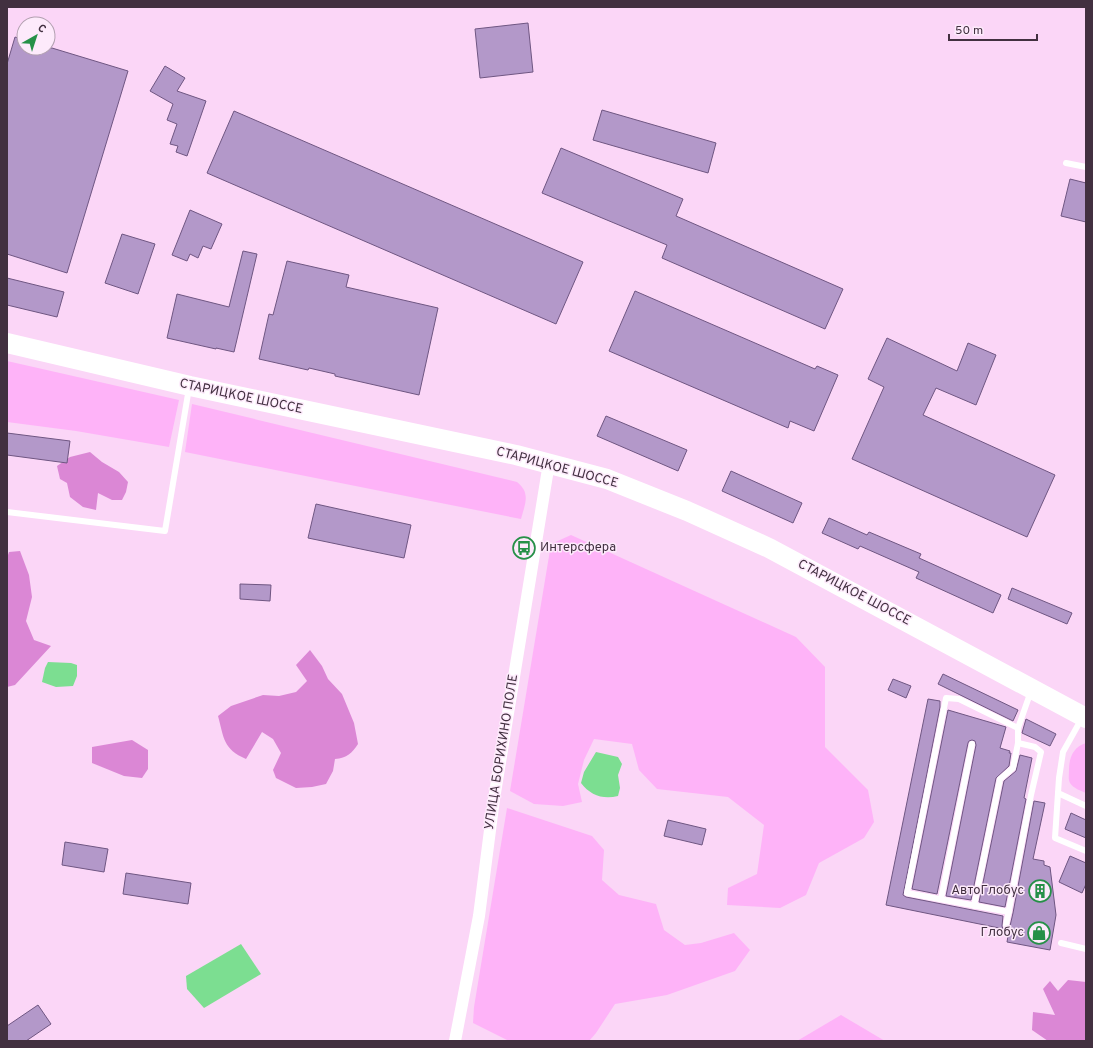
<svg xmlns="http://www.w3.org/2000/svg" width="1093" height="1048" font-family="Overpass,sans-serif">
	<rect width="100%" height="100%" fill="#fbd6f7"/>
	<g fill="#feb3f8">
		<polygon points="7,361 179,400 169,447 76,431 7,422"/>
		<path d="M192,404L517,482C531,493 525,504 521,519L185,452Z"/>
		<polygon points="571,535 796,637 825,667 825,747 868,790 874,822 864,838 819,863 806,895 780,908 727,905 728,888 757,874 764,825 728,797 657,789 639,770 632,744 594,739 584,760 578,784 582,802 563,806 534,804 510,791 551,544"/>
		<path d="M1086,743V793C1081,791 1073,788 1070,783C1068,779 1069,775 1069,770C1069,758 1073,747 1086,743Z"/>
		<polygon points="507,808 592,836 604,850 602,880 619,895 656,904 664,930 685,945 701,943 734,933 750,950 735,971 667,995 615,1004 596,1033 589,1041 509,1041 473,1023 474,1007"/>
		<polygon points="841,1015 885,1041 797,1041"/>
	</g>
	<g fill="#db87d5">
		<polygon points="90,452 102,462 119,472 128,482 126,492 122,500 112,500 98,493 96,510 83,507 70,497 67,483 60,479 57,466 70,457"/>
		<polygon points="20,551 29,575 32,597 26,621 34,640 51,646 15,685 7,687 7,558 9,552"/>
		<path d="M310,650L322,666L328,679L342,694L354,723L358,744C352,753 347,758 335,759L333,771L326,784L312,787L296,788L276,778L273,770L281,753L273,739L262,732L246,759C223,749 224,738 218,716L231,706L263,695L279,696L296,692L307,681L296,665Z"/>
		<polygon points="132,740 148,750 148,769 142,778 124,776 92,763 92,747"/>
		<polygon points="1068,980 1086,982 1086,1041 1048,1041 1032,1030 1033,1012 1055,1015 1043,989 1050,981 1058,991"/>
	</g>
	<g fill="#7cde91">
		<polygon points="48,662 71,663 77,665 77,676 73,686 56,687 42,682 45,668"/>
		<path d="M596,752L618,757L622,764L618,775L620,788L618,796C603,800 590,795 581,783L584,772Z"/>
		<polygon points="241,944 261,974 204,1008 187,989 186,976"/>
	</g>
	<g fill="#b398c9" stroke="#6f5682">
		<polygon points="528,23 533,72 480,78 475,29"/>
		<polygon points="15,37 24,40 24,48 52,48 128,71 67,273 7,254 7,64"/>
		<polygon points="165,66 185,78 177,91 206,101 187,156 176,152 178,146 170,144 177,124 167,120 173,104 150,91"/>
		<polygon points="602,110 716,143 708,173 593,140"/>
		<polygon points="234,111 583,262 556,324 207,173"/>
		<polygon points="561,148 683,199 676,216 843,289 825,329 662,258 667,245 542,193"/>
		<polygon points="1070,179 1086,183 1086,222 1061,216"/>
		<polygon points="190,210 222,224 211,249 203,246 198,258 190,254 187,261 172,255"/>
		<polygon points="122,234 155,244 138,294 105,283"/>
		<polygon points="243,251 257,254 234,352 216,348 216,349 167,338 177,294 229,307"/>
		<polygon points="287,261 349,275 346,287 438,308 419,395 335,376 335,374 309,368 308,370 259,359 269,314 273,315"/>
		<polygon points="7,278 64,292 57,317 7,305"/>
		<polygon points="635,291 815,369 817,366 838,375 814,431 790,421 788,428 609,351"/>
		<polygon points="887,338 957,371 968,343 996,355 976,405 936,388 923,415 1055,475 1027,537 852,459 884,387 868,379"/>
		<polygon points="606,416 687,450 678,471 597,436"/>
		<polygon points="7,433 70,441 67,463 7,455"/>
		<polygon points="731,471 802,503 793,523 722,491"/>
		<polygon points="316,504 411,525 404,558 308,538"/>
		<polygon points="829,518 867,535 869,532 921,554 919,558 1001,595 993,613 916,578 919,572 860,546 858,549 822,533"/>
		<polygon points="240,584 271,585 270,601 240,599"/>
		<polygon points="1012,588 1072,613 1067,624 1008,599"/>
		<polygon points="943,674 1018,710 1013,721 938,684"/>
		<polygon points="893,679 911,686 906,698 888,690"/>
		<polygon points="928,699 940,701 940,707 903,895 906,897 1003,916 1002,926 1003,929 1008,929 1010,926 1013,913 1034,801 1045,803 1033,859 1044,861 1044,865 1050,867 1056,915 1050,950 1007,942 1009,930 886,905"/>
		<polygon points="948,710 1006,727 1000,748 1010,751 1009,753 1011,753 1009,766 996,778 971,900 946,896 976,745 975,741 972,740 969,741 968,743 937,894 912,889"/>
		<polygon points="1026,719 1056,734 1050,746 1022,733"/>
		<polygon points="1020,755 1032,758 1024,798 1026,799 1005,907 979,902 1004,781 1016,771"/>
		<polygon points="1071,813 1086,820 1086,838 1065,829"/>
		<polygon points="668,820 706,829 702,845 664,836"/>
		<polygon points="65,842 108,849 104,872 62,865"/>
		<polygon points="1070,856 1086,863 1086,884 1082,893 1059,882"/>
		<polygon points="126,873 191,883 188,904 123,894"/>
		<polygon points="38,1005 51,1024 26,1041 7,1041 7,1026"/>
	</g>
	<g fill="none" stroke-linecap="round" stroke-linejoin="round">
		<g stroke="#fff" stroke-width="6">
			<polyline points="1066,163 1086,167"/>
			<polyline points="7,512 165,531 189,388"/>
			<polyline points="1082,718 1063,752 1059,778 1058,793 1086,806"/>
			<polyline points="1058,793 1055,838 1086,851"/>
			<polyline points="941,899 972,744"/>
			<polyline points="974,906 1000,779 1013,768 1018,743 1018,728 1031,691"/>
			<polyline points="1009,912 907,893 946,698 959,699 1018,728"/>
			<polyline points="1006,925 1031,795 1041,752 1035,747 1018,743"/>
			<polyline points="1061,943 1086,949"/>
		</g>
		<polyline stroke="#fff" stroke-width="12" points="455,1041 479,916 494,799 549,463"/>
		<polyline stroke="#fff" stroke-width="20" points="7,343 190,386 516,455 607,479 687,511 769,548 1086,718"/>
	</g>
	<defs>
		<g id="bus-ring" transform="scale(1.15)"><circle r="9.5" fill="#fdeafb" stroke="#269048" stroke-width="1.5"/><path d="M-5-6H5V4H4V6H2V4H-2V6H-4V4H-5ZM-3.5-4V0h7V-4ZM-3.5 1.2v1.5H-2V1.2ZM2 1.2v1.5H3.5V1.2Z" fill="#269048"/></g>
		<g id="building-ring" transform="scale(1.15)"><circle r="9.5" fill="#fdeafb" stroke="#269048" stroke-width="1.5"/><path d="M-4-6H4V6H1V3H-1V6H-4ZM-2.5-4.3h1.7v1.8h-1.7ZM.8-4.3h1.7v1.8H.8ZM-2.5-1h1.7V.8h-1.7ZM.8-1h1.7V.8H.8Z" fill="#269048"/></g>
		<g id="shop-ring" transform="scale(1.15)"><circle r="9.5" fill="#fdeafb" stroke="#269048" stroke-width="1.5"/><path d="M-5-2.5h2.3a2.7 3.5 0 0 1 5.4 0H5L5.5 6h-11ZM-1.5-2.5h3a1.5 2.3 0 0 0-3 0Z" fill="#269048"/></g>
	</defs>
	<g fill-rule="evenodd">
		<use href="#bus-ring" x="524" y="548"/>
		<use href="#building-ring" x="1040" y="891"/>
		<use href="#shop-ring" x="1039" y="933"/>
	</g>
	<g text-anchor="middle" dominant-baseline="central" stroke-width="3" stroke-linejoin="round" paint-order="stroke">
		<g font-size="13" fill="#423040" stroke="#fdeafb">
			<text transform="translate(241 397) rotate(12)">СТАРИЦКОЕ ШОССЕ</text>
			<text transform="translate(557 468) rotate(15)">СТАРИЦКОЕ ШОССЕ</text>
			<text transform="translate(854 593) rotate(28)">СТАРИЦКОЕ ШОССЕ</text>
			<text transform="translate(502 752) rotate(-81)">УЛИЦА БОРИХИНО ПОЛЕ</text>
		</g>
		<g font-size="13" fill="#423040" stroke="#fdeafb" text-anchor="end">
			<text x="540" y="548" text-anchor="start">Интерсфера</text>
			<text x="1024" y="891">АвтоГлобус</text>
			<text x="1024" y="933">Глобус</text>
		</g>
	</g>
	<rect width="1093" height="1048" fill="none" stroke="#423040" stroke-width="16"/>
	<g transform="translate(36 36) rotate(39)"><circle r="19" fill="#fdeafb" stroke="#b2a0b0"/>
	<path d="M0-3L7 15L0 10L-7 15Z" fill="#269048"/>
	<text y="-6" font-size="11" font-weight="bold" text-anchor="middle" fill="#423040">С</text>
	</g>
	<path d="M949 34v6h88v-6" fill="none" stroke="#423040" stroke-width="2"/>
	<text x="955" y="34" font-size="12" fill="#423040" stroke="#fdeafb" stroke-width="3" paint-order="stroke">50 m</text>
</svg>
